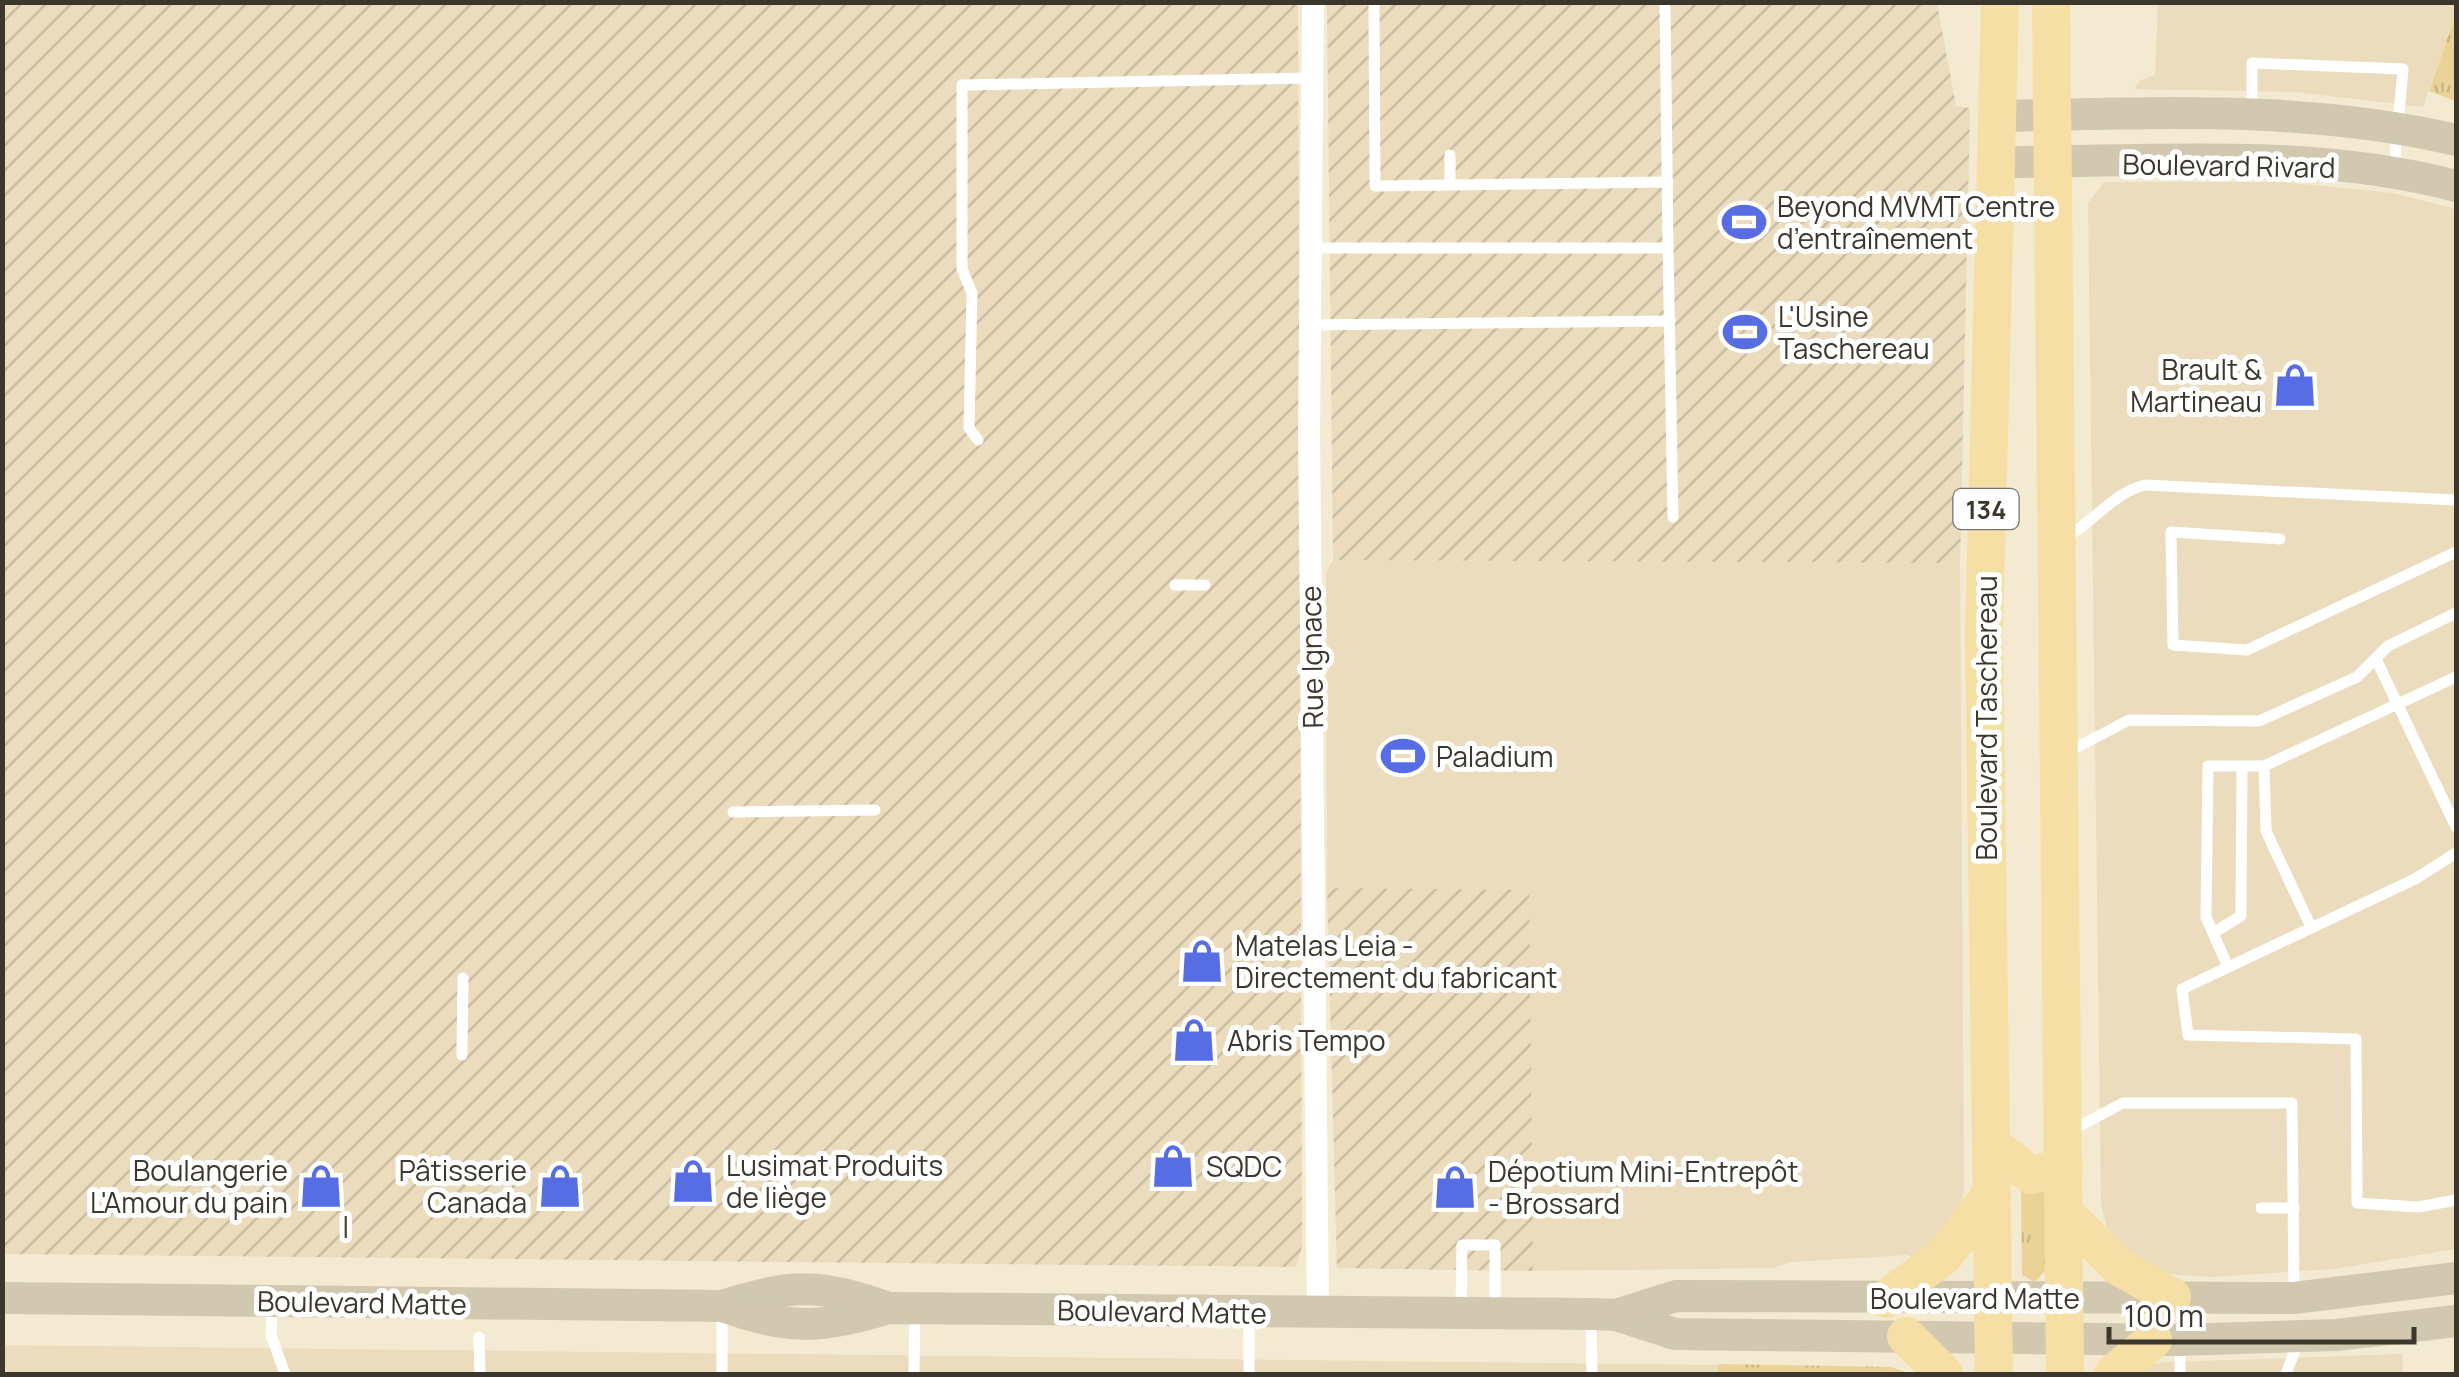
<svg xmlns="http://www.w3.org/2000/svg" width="2459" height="1377" font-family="Manrope,sans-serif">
	<defs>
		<pattern id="industrial-furrows" width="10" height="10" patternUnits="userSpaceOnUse" patternTransform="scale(2.5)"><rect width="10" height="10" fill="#eadcbc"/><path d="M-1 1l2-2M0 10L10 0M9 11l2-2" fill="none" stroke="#cabda2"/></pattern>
		<pattern id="grass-tufts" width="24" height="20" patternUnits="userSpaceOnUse" patternTransform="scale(2.5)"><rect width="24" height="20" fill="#ebd398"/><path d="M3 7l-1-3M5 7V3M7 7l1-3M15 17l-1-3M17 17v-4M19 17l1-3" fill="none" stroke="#cab683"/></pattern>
	</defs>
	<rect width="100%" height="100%" fill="#f4ead1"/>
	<g fill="#eadcbc">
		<polygon points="2158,3 2456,3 2456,13 2423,107 2295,92 2134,89 2139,81 2155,75"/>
		<polygon points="2104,182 2283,182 2393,193 2456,209 2456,1249 2334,1269 2211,1277 2167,1274 2138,1263 2107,1229 2101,1203 2088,203"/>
		<polygon points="1333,560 1960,563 1964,1186 1962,1207 1919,1264 1908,1255 1791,1262 1773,1268 1533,1271 1528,890 1327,888 1326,572"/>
		<polygon points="3,1345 1891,1367 1911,1374 3,1374"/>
		<polygon points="2402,1354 2403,1374 2128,1374 2149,1364 2169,1362"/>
	</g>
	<g fill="url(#industrial-furrows)">
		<polygon points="3,3 1298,3 1302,1247 1296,1267 3,1254"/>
		<polygon points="1327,3 1937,3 1956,106 1970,108 1960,563 1333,560"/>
		<polygon points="1327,888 1529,890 1533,1271 1337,1268"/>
	</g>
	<g fill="url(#grass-tufts)">
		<polygon points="2456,13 2456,101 2429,91"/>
		<polygon points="2021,1186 2045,1192 2046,1270 2035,1282 2022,1275"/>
		<polygon points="1719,1364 1891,1367 1911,1374 1716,1374"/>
	</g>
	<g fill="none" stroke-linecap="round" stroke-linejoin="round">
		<g stroke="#fff" stroke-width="11">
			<polyline points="1374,2 1375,186 1668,182"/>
			<polyline points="1665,6 1668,248"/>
			<polyline points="2252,113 2252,63 2403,69 2394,168"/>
			<polyline points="1450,185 1450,155"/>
			<polyline points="1311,248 1668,248 1673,517"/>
			<polyline points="1310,325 1670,321"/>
			<polyline points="978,440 969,428 972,293 962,269 962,85 1313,78"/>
			<path d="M2064,538C2094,523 2112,493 2145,485L2456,500"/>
			<polyline points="2280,539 2171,532 2173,645 2247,650 2456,552"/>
			<polyline points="1175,585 1205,585"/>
			<polyline points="2376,659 2456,827"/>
			<polyline points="2068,752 2129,720 2259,721 2357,677 2388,646 2456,613"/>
			<polyline points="733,812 875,810"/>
			<polyline points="2456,853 2415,879 2182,989 2188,1035 2356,1039 2357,1203 2418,1207 2456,1200"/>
			<polyline points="2311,927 2266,831 2264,766 2456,677"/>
			<polyline points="2213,933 2241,916 2242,767"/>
			<polyline points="2228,967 2206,917 2208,766 2264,766"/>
			<polyline points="462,1055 463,978"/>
			<polyline points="2072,1130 2123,1103 2292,1103 2294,1292"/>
			<polyline points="2261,1208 2294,1208"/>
			<polyline points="272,1306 271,1335 285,1374"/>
			<polyline points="722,1310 722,1374"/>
			<polyline points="1461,1310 1462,1245 1495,1245 1495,1309"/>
			<polyline points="1249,1316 1249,1374"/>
			<polyline points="1591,1319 1592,1374"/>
			<polyline points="479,1337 480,1374"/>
			<polyline points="2180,1344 2180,1374"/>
			<polyline points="914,1374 915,1309"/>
			<polyline points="2286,1374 2298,1342"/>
		</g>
		<polyline stroke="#fff" stroke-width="22" points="1313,2 1309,434 1318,1312"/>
		<g stroke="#d2c8b0" stroke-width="32">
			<path d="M2000,116C2153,113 2306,105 2456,140"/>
			<path d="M1999,162C2151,162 2309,147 2456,186"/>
			<path d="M2,1298L722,1306C792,1284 819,1283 889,1308"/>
			<path d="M722,1306C791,1330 819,1329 889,1308L1592,1314L1616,1315L1675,1334L2180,1340L2336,1335L2456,1321"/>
			<polyline points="1616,1315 1676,1296 2294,1298 2456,1278"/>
		</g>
		<g stroke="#f6dfa4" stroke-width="38">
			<polyline points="2051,2 2065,1374"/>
			<polyline points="1991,1144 2031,1175 2064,1167"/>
			<polyline points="2065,1213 2119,1267 2172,1297"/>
			<polyline points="1886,1299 1944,1256 1992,1193"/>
			<polyline points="1906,1336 1944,1374"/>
			<polyline points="1994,1374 1984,633 2000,2"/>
			<polyline points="2113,1374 2153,1340"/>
		</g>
	</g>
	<defs>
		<g id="stadium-bare" transform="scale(3.45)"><path d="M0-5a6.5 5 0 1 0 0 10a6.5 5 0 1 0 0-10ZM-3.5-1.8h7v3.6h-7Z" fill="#576de3" stroke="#fff" stroke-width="2.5" paint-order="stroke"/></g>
		<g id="shop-bare" transform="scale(3.45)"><path d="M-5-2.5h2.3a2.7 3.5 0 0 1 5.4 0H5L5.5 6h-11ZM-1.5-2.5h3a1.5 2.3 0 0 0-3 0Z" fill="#576de3" stroke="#fff" stroke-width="2.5" paint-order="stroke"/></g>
	</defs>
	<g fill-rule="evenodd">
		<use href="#stadium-bare" x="1744" y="222"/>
		<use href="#stadium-bare" x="1745" y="332"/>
		<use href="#shop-bare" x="2295" y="385"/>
		<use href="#stadium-bare" x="1403" y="756"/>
		<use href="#shop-bare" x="1202" y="961"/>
		<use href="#shop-bare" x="1194" y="1040"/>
		<use href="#shop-bare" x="1173" y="1166"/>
		<use href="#shop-bare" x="693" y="1181"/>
		<use href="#shop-bare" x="321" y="1186"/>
		<use href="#shop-bare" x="560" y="1186"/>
		<use href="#shop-bare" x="1455" y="1187"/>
	</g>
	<g text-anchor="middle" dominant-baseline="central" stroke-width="10" stroke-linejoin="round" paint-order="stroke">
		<rect fill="#fff" stroke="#76736c" stroke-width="2.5" x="1953.5" y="489" width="65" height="40" rx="8"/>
		<g font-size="25" font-weight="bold" fill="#3b372d">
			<text x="1986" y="509">134</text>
		</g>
		<g font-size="28" fill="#3b372d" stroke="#fff">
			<text transform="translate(2229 165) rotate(1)">Boulevard Rivard</text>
			<text transform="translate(1311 657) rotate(-91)">Rue Ignace</text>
			<text transform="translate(1986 718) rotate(-90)">Boulevard Taschereau</text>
			<text x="1975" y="1298">Boulevard Matte</text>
			<text transform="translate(362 1302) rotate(1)">Boulevard Matte</text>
			<text transform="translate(1162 1311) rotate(1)">Boulevard Matte</text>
		</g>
		<g font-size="28" fill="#3b372d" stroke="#fff" text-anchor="start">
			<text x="1777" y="206">Beyond MVMT Centre<tspan x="1777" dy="32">d’entraînement</tspan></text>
			<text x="1778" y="316">L'Usine<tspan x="1778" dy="32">Taschereau</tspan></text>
			<text x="2262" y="369" text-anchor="end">Brault &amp;<tspan x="2262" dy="32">Martineau</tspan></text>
			<text x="1436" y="756">Paladium</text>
			<text x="1235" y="945">Matelas Leia -<tspan x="1235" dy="32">Directement du fabricant</tspan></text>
			<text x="1227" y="1040">Abris Tempo</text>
			<text x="726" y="1165">Lusimat Produits<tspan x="726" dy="32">de liège</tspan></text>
			<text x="1206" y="1166">SQDC</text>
			<text x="288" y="1170" text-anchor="end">Boulangerie<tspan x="288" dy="32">L'Amour du pain</tspan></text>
			<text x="527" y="1170" text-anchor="end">Pâtisserie<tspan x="527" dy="32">Canada</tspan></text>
			<text x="1488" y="1171">Dépotium Mini-Entrepôt<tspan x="1488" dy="32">- Brossard</tspan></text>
		</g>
		<g font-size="30" letter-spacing="2.5" fill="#504732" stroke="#fff">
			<text x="347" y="1226">I</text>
		</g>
	</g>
	<rect width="2459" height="1377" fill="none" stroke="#3b372d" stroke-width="10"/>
	<path d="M2109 1327v15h305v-15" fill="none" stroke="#3b372d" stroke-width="5"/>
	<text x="2124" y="1327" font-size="30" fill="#3b372d" stroke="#ffffff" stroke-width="8" paint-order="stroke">100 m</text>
</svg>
